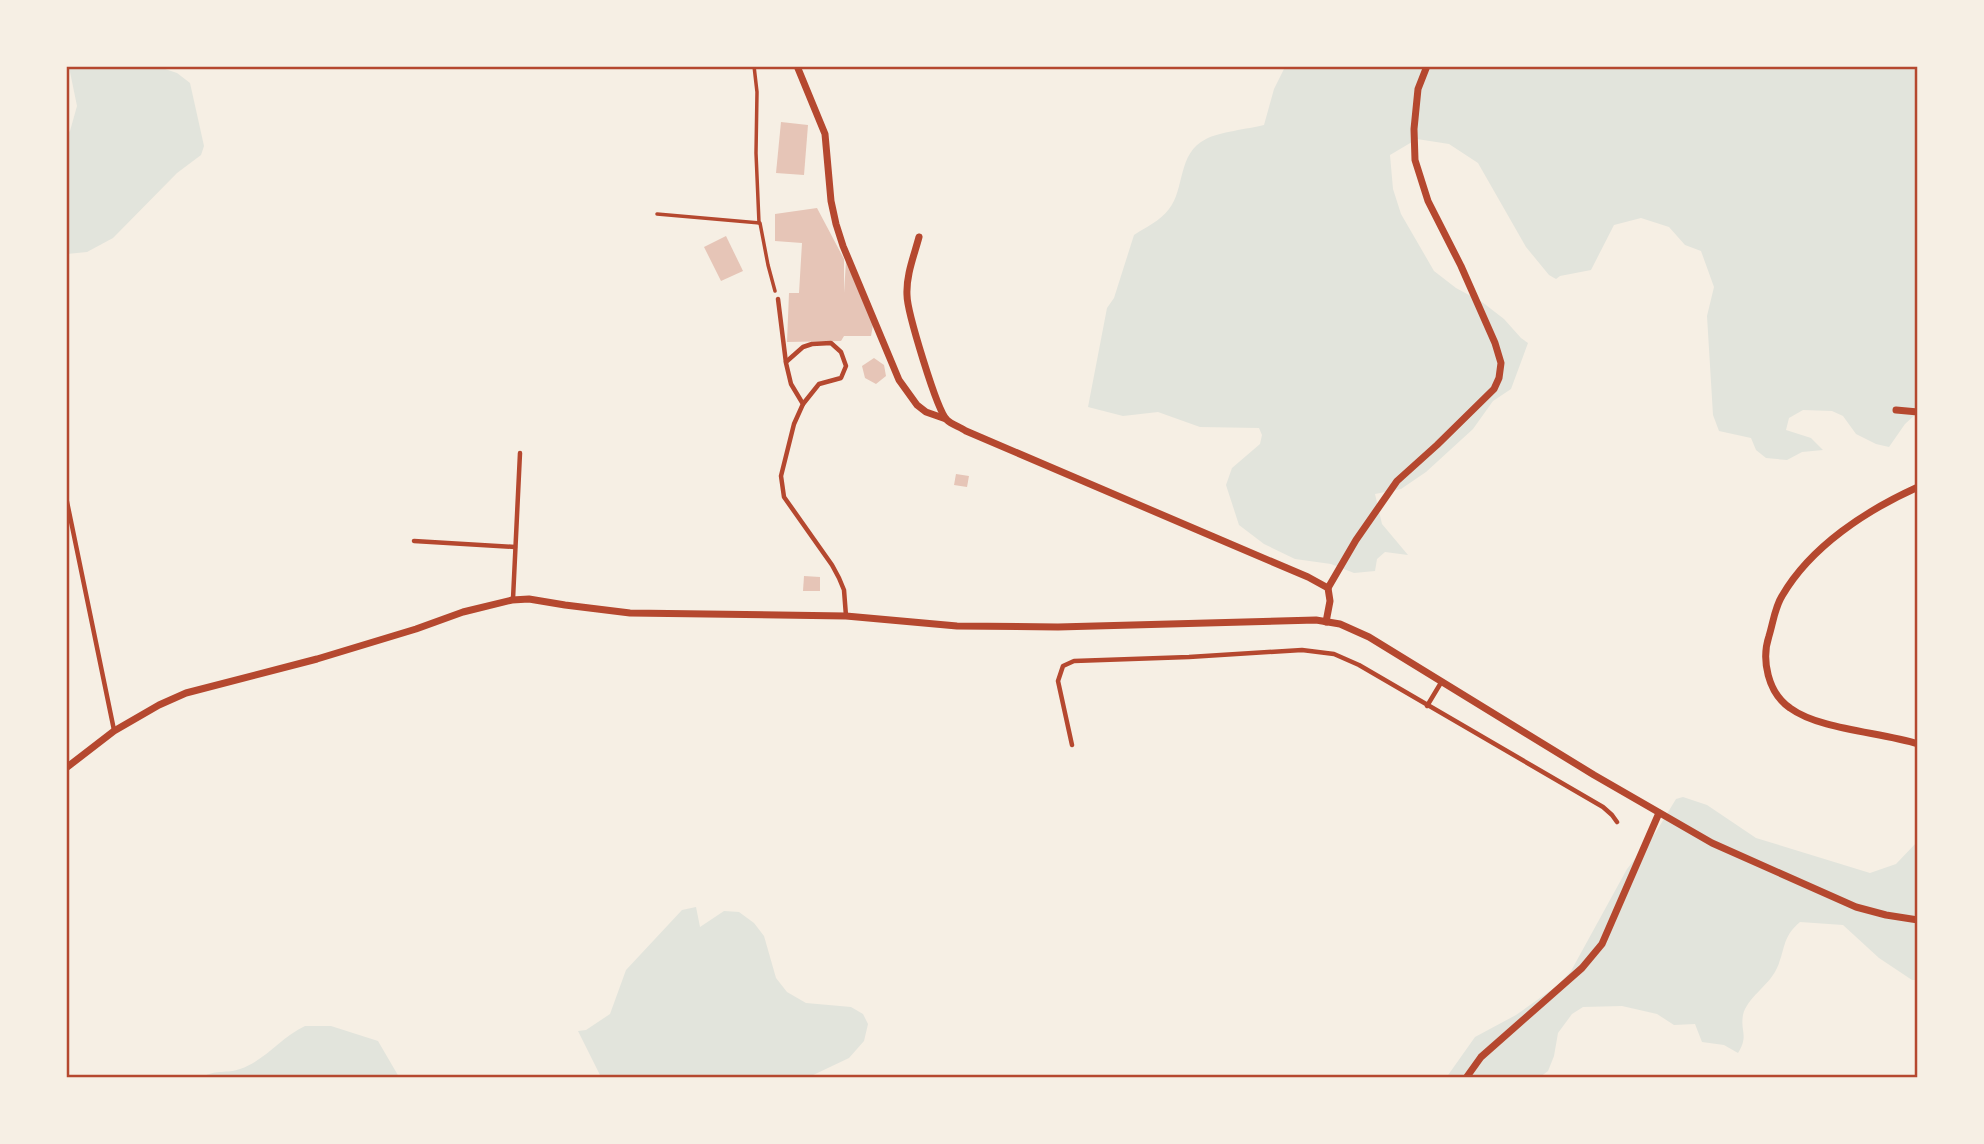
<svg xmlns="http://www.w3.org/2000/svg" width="1984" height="1144" font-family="Helvetica,sans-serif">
	<rect width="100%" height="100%" fill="#f6efe4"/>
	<g fill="#e2e4dc">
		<polygon points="69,67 159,67 177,73 190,83 204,146 201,155 177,173 113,238 87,252 67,254 67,134 70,131 77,106"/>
		<path d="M1285,67H1917V413L1905,424L1889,447L1876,444L1856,434L1843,416L1832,411L1803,410L1789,418L1786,430L1811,438L1823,450L1802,452L1787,460L1766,458L1756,450L1751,438L1719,431L1713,415L1707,316L1714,287L1701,251L1685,245L1669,227L1641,218L1614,225L1591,270L1560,276L1556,279L1549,275L1526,247L1478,163L1449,144L1417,139L1390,155L1393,189L1401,214L1434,271L1456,288L1482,302L1504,319L1521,338L1528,343L1511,389L1493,401L1473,429L1426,472L1401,489L1375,494L1382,524L1408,555L1385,552L1377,559L1375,571L1354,573L1331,564L1295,559L1264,544L1239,525L1226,485L1232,468L1260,444L1262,435L1259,428L1200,427L1158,412L1123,416L1088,407L1107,308L1114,298L1134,235C1146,227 1160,221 1169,209C1185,190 1177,153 1206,139C1219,132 1248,129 1264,125L1274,89Z"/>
		<path d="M1683,797L1707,805L1756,838L1870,873L1896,864L1917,842V980H1912L1879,958L1843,925L1800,922C1781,938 1786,950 1776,970C1768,986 1747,998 1743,1015C1740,1032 1749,1035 1738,1053L1724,1045L1702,1042L1695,1024L1674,1025L1657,1014L1622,1006L1583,1007L1572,1014L1558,1033L1554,1056L1548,1071L1540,1077L1446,1078L1475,1037L1516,1015L1557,986L1571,971L1627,869L1656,832L1676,799Z"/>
		<polygon points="696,907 700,927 724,911 739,912 754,923 764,936 776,978 787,992 806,1003 851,1007 863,1014 868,1024 864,1041 849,1058 809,1077 601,1077 578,1031 586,1030 610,1014 626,970 682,910"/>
		<path d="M305,1026H331L378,1041L399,1077H202C218,1069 226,1074 240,1069C266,1060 281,1037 305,1026Z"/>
	</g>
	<g fill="#e6c5b7">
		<polygon points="781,122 808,125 804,175 776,173"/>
		<polygon points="817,208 844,259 844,293 846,261 873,325 871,336 844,336 841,341 787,342 789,293 799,293 802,243 775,241 775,214"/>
		<polygon points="726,236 743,271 721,281 704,247"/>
		<polygon points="874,358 884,365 886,376 876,384 865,378 862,366"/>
		<polygon points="956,474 969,476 967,487 954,485"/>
		<polygon points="804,576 820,577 820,591 803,591"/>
	</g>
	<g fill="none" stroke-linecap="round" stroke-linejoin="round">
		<g stroke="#b5482f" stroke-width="3.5">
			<polyline points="754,66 757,92 756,153 759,223"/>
			<polyline points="657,214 760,223 768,265 775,291"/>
		</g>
		<g stroke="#b5482f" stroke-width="4.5">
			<polyline points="778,299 786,363 791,384 803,404 794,424 781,476 784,497 832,565 839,578 844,590 846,616"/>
			<polyline points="786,362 803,347 812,344 831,343 841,352 846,366 841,378 819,384 803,404"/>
			<polyline points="66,497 114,730"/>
			<polyline points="414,541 515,547"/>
			<polyline points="513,599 520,453"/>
			<polyline points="1427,706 1442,681"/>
			<polyline points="1072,745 1058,681 1063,666 1074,661 1189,657 1302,650 1334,654 1359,665 1603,807 1612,815 1617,822"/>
		</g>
		<g stroke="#b5482f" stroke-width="7">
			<polyline points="797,66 825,134 831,201 836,224 843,246 899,380 917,405 926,412 946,419"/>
			<path d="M919,237C914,256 906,275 907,295C907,311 937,411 947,420C951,424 960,427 966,431L1214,537L1308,577L1328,588L1330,601L1326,622"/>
			<polyline points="1896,410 1918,412"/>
			<path d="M1918,487C1867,510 1811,546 1782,596C1775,607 1773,623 1769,636C1761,660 1768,693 1790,708C1820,730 1881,732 1918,744"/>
			<polyline points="1328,588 1356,540 1397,481 1437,445 1494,389 1499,378 1501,363 1495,343 1461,266 1428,201 1415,160 1414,129 1418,89 1427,66"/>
			<polyline points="66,768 114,731 159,705 186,693 317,659 416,629 463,612 512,600 529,599 565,605 630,613 846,616 957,626 1058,627 1316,620 1340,624 1369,637 1594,775 1712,843 1856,907 1886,915 1918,920"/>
			<polyline points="1466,1078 1481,1057 1582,968 1602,944 1659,813"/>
		</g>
	</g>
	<rect width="1984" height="1144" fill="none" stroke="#f6efe4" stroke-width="136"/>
	<rect x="68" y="68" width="1848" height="1008" fill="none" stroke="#b5482f" stroke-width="2.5"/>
</svg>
